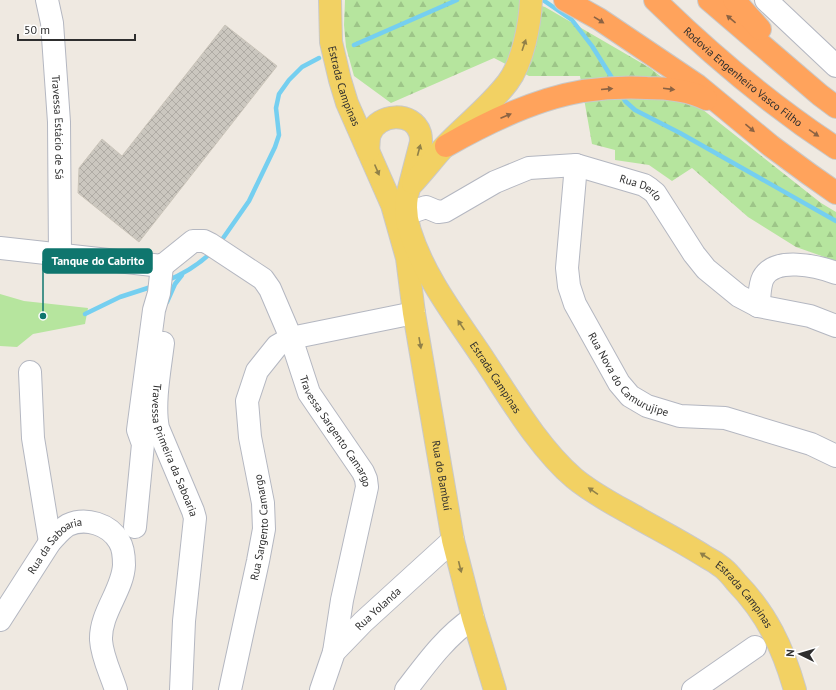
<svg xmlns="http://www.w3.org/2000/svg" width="836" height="690" font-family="'PT Sans',sans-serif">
	<defs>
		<pattern id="forest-firs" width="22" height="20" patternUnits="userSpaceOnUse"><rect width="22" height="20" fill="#b6e59e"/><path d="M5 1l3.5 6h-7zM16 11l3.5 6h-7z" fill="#9dc588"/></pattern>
		<pattern id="building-cross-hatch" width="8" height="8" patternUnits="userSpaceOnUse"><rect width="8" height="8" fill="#cbc7bf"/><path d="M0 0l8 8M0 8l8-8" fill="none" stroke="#afaba4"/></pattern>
	</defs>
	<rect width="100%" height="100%" fill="#efe9e1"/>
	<polygon fill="url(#forest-firs)" points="345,0 521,0 545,7 650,68 821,203 836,212 836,261 796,247 748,217 692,168 672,181 649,165 615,160 615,150 592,144 580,76 529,76 494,58 391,103 354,76 346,47 344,25"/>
	<polygon fill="#b6e59e" points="0,294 24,301 88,308 85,324 33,334 17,347 0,346"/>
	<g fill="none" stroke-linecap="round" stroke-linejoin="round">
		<g stroke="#75cff0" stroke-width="4.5">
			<polyline points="543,0 572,20 592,46 614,81"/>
			<polyline points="354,45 457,0"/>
			<polyline points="622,95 625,101 635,110 680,133 836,221"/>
			<polyline points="219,244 249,201 275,147 279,135 276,108 279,94 289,80 302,67 319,58"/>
			<path d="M166,281C184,274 198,265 212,252"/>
			<polyline points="167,302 175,284 182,275"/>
			<polyline points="85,314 120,297 154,286"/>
		</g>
	</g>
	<polygon fill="url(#building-cross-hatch)" stroke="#cbc5ba" points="225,25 277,66 139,242 78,193 79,168 102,139 122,156"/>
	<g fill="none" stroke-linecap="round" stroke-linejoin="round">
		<g stroke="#b4b7c1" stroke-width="24">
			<g id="minor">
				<path id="s1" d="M47,0L52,23L59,122L60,256"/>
				<polyline points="766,0 836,66"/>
				<path id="s2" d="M576,165L567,268L569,286L575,304L619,383L630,396L647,406L680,416L725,418L811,444L836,456"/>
				<path id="s3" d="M406,214L426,207L438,212L445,211L495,182L529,168L576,165L644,185L650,189L655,193L694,254L706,269L739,296L758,306L810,316L836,326"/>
				<path id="s4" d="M0,248L162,266L193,241H204L210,244L263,279L270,289L291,338L309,393L363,472L366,479L367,487L342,600L334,652"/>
				<path d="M758,306C760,298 759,286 763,278C775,256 817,266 836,273"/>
				<path id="s5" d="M150,342L163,343C160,368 153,404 158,428L193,511L195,518L184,621L181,690"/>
				<polyline points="30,372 33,438 50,542"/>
				<polyline points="135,527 143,444 138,430 154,310 159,293 162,266"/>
				<path id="s6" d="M0,620L50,542C55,537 61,529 68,525C86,517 109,524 119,541C123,547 124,557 124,565C123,590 100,613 101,640C102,657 111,674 116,690"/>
				<path id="s7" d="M230,690L258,561L264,529L263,503L250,437L247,401L257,371L277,346L291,338L414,313"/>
				<path id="s8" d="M321,690L334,652L363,622L453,540"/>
				<path d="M406,690C426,664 445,637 473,618"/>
				<polyline points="693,690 755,647"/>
			</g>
		</g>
		<g stroke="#c9c9c9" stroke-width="24">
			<g id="major">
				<path id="s9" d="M330,0L331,42L340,80L347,103L392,205L407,258L414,313L453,540L473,618L495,690"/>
				<path id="s10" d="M368,150C369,145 368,139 370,134C378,113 413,111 420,133C421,136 421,139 421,142L407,196C405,208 406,219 410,231C425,279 458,320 485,361C511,400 539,448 574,478C593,494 617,506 638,518C661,531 684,543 706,557C712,560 718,564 723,568C728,572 732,577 736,582C767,614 783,648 795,690"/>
				<path d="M413,183C424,171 434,158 445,146C466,124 490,106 508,82C523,62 530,24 531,0"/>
			</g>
		</g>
		<g stroke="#c9c9c9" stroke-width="24">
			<g id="highway">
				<polyline points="565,0 599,19 697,85 771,146 809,174 836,193"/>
				<path id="s11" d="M655,0C711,55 771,105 836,148"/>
				<polyline points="709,0 820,95 836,107"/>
				<polyline points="734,0 760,29"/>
				<path d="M446,146C488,122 535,99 583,91C604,88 626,87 647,88C667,88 688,90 706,99"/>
			</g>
		</g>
		<use href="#minor" stroke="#fff" stroke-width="22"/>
		<use href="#major" stroke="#f2d163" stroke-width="22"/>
		<use href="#highway" stroke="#ffa35c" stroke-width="22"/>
	</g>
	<defs><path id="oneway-solid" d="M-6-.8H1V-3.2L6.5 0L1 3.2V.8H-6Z"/></defs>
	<g fill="#8c6343">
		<use href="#oneway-solid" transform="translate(731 19) rotate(-140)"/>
		<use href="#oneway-solid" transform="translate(599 20) rotate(32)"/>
		<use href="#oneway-solid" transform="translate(607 89) rotate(-5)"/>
		<use href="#oneway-solid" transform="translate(669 89) rotate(7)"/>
		<use href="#oneway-solid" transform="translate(506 116) rotate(-23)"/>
		<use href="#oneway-solid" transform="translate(750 128) rotate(40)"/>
		<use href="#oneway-solid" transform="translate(814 133) rotate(34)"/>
	</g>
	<g fill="#908048">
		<use href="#oneway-solid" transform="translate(524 45) rotate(-71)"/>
		<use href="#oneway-solid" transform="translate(419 150) rotate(-75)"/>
		<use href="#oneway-solid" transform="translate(377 170) rotate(67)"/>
		<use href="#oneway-solid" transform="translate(461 325) rotate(-124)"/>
		<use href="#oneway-solid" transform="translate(420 343) rotate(80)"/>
		<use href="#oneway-solid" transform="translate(593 491) rotate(-146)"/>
		<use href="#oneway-solid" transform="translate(705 556) rotate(-147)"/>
		<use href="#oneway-solid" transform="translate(460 567) rotate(76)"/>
	</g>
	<g text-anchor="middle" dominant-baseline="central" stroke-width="3" stroke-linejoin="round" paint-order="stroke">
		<g font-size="11" fill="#2e2e2e" stroke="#fff">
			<text stroke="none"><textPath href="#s11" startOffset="117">Rodovia Engenheiro Vasco Filho</textPath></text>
			<text stroke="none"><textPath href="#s9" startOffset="88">Estrada Campinas</textPath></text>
			<text stroke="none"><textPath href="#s1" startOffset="128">Travessa Estácio de Sá</textPath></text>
			<text stroke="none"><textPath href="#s3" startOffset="252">Rua Derlo</textPath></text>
			<text stroke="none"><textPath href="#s2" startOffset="232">Rua Nova do Camurujipe</textPath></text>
			<text stroke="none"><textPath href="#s10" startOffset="350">Estrada Campinas</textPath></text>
			<text stroke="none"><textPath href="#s4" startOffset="454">Travessa Sargento Camargo</textPath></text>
			<text stroke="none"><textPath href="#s5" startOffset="124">Travessa Primeira da Saboaria</textPath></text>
			<text stroke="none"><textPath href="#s9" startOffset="492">Rua do Bambuí</textPath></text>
			<text stroke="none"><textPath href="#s7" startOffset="166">Rua Sargento Camargo</textPath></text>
			<text stroke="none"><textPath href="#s6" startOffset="94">Rua da Saboaria</textPath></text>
			<text stroke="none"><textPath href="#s10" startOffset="686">Estrada Campinas</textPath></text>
			<text stroke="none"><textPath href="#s8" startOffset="102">Rua Yolanda</textPath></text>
		</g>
	</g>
	<path fill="none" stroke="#0f766e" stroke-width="1.5" d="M43 316L43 261"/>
	<circle fill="#0f766e" stroke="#fff" stroke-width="1.5" cx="43" cy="316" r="4"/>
	<rect fill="#0f766e" stroke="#0f766e" stroke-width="1.5" x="43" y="249" width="109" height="24" rx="4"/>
	<g font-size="12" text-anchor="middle" font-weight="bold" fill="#fff">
		<text x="98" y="265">Tanque do Cabrito</text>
	</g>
	<g transform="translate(800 654) rotate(275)" stroke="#ffffff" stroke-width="3" paint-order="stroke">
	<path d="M0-3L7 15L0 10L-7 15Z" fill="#2e2e2e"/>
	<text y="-6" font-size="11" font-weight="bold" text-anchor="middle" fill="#2e2e2e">N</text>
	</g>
	<path d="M18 34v6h117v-6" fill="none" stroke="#2e2e2e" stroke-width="2"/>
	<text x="24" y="34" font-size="12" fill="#2e2e2e" stroke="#ffffff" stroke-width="3" paint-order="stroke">50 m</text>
</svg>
